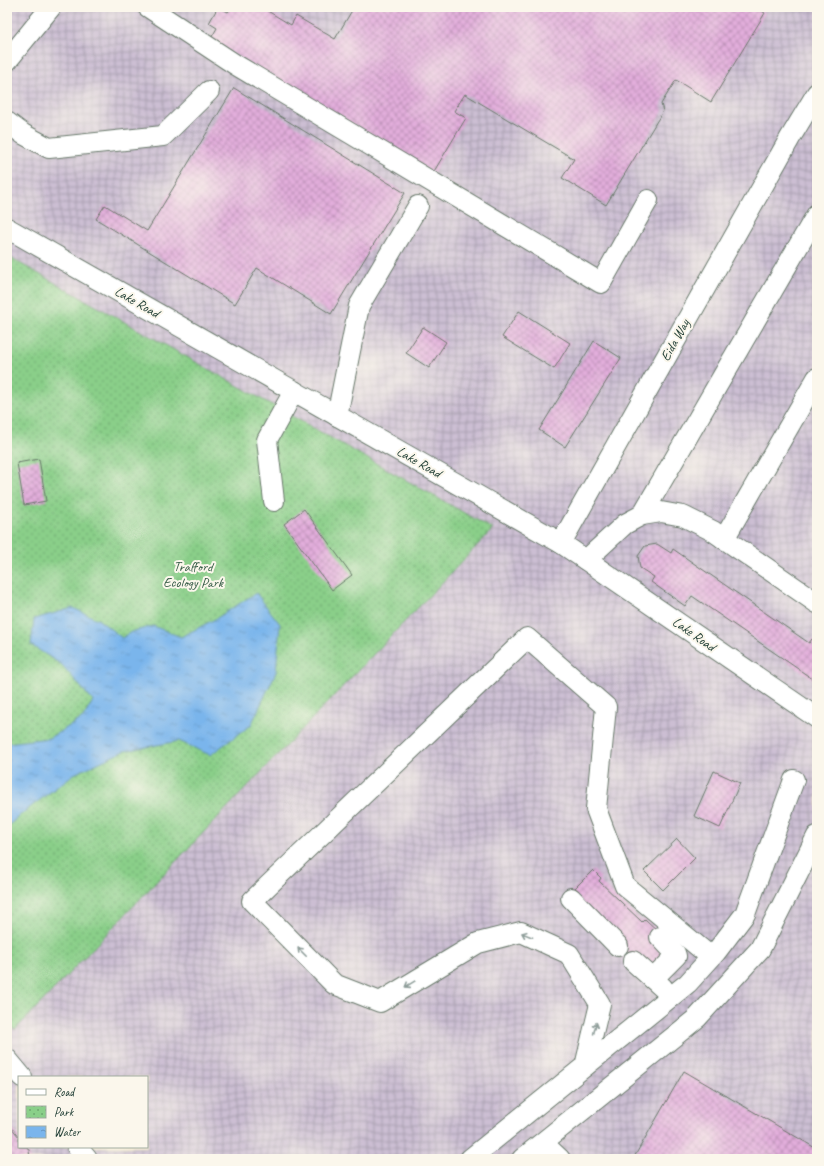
<svg xmlns="http://www.w3.org/2000/svg" width="824" height="1166" font-family="Caveat,sans-serif">
	<defs>
		<pattern id="industrial-grid" width="8" height="8" patternUnits="userSpaceOnUse"><rect width="8" height="8" fill="#ccbed3"/><path d="M0 4h8M4 0v8" fill="none" stroke="#a59cac"/></pattern>
		<pattern id="park-dots" width="8" height="8" patternUnits="userSpaceOnUse"><rect width="8" height="8" fill="#8acf89"/><path d="M2 2h.1M6 6h.1" fill="none" stroke="#70a971" stroke-width="1.8" stroke-linecap="round"/></pattern>
		<pattern id="water-ripples" width="26" height="14" patternUnits="userSpaceOnUse"><rect width="26" height="14" fill="#7ab5ec"/><path d="M2 4q2-2 4 0t4 0M15 11q2-2 4 0t4 0" fill="none" stroke="#6394c0"/></pattern>
		<pattern id="building-cross-hatch" width="8" height="8" patternUnits="userSpaceOnUse"><rect width="8" height="8" fill="#e2addb"/><path d="M0 0l8 8M0 8l8-8" fill="none" stroke="#b78eb2"/></pattern>
	</defs>
	<rect width="100%" height="100%" fill="#fbf7ec"/>
	<filter id="ink" filterUnits="userSpaceOnUse"><feTurbulence type="fractalNoise" baseFrequency=".025" numOctaves="2"/><feDisplacementMap in="SourceGraphic" scale="8" xChannelSelector="R" yChannelSelector="G"/><feConvolveMatrix kernelMatrix="1 2 1 2 8 2 1 2 1" color-interpolation-filters="sRGB"/></filter>
	<filter id="wash" filterUnits="userSpaceOnUse"><feTurbulence type="fractalNoise" baseFrequency=".012" numOctaves="4" result="noise"/><feDisplacementMap in="SourceGraphic" scale="16" xChannelSelector="R" yChannelSelector="G"/><feGaussianBlur stdDeviation="0.9" result="paint"/><feColorMatrix in="noise" values="0 0 0 0 0 0 0 0 0 0 0 0 0 0 0 0 0 1.4 0 .05"/><feComposite in="paint" operator="in"/></filter>
	<g filter="url(#wash)">
		<rect width="100%" height="100%" fill="#f1e7cd"/>
		<path fill="url(#industrial-grid)" fill-rule="evenodd" d="M7,7H817V1159H7V1023L16,1029L493,529L7,256ZM19,1077H147V1147H19Z"/>
		<polygon fill="url(#park-dots)" stroke="#54865e" points="7,256 493,529 15,1030 7,1023"/>
		<polygon fill="url(#water-ripples)" stroke="#4c7990" points="256,593 280,624 276,672 251,725 210,755 179,741 124,751 74,774 20,815 7,827 7,743 49,738 83,718 93,701 62,665 31,645 34,619 73,608 99,620 122,638 131,632 153,626 181,637 217,618"/>
		<g id="blocks">
			<g fill="url(#building-cross-hatch)">
				<polygon points="218,7 228,12 231,7 261,7 291,25 296,16 335,39 354,7 755,7 765,13 711,102 676,80 661,104 663,111 606,205 562,178 574,159 465,94 454,111 466,118 433,173 210,40 217,28 209,23"/>
				<polygon points="234,88 405,193 331,314 257,268 235,304 96,219 105,205 147,231"/>
				<polygon points="519,311 570,343 554,369 502,337"/>
				<polygon points="423,327 446,342 429,368 406,353"/>
				<polygon points="594,341 621,358 565,447 539,430"/>
				<polygon points="39,459 46,501 24,505 17,463"/>
				<polygon points="304,509 352,575 332,590 284,524"/>
				<polygon points="657,544 671,553 673,549 809,643 812,639 817,642 817,682 692,596 685,606 651,582 654,577 640,568 638,556 645,546"/>
				<polygon points="714,771 740,783 720,828 694,816"/>
				<polygon points="677,839 695,858 663,890 644,871"/>
				<polygon points="593,870 601,878 599,881 642,922 645,919 660,933 674,955 653,976 631,963 616,949 569,894"/>
				<polygon points="684,1071 817,1149 817,1159 633,1159"/>
				<polygon points="7,1122 19,1137 19,1147 27,1147 29,1150 30,1159 7,1159"/>
			</g>
		</g>
	</g>
	<g filter="url(#ink)">
		<use href="#blocks" fill-opacity="0" stroke="#68786a" stroke-width="1"/>
		<g fill="none" stroke-linecap="round" stroke-linejoin="round">
			<g stroke="#68786a" stroke-width="22">
				<g id="minor">
					<polyline points="148,7 236,65 601,283 648,200"/>
					<polyline points="7,61 51,7"/>
					<polyline points="7,122 23,134 49,148 163,136 209,91"/>
					<polyline points="7,228 561,543 817,718"/>
					<polyline points="337,416 359,306 418,206"/>
					<polyline points="274,501 267,440 294,391"/>
					<polyline points="642,515 817,214"/>
					<polyline points="724,539 817,378"/>
					<polyline points="561,543 790,138 817,93"/>
					<polyline points="586,560 625,524 642,515 661,512 683,516 713,531 817,603"/>
					<polyline points="571,898 618,946"/>
					<polyline points="633,961 663,988"/>
					<polyline points="653,979 676,956 675,953 660,937"/>
					<polyline points="7,1059 22,1077"/>
					<polyline points="585,1066 600,1004 569,954 521,932 478,943 380,1002 334,984 252,901 527,638 606,707 596,809 625,886 711,957"/>
					<polyline points="543,1143 560,1159"/>
					<polyline points="77,1147 87,1159"/>
					<polyline points="470,1159 688,983 716,952 745,914 794,780"/>
					<polyline points="522,1159 697,1018 760,949 817,836"/>
				</g>
			</g>
			<use href="#minor" stroke="#fff" stroke-width="20"/>
		</g>
		<defs><path id="oneway-shaft" d="M-6 0H5M1.5-3L5.5 0L1.5 3" fill="none" stroke-width="1.6" stroke-linecap="round" stroke-linejoin="round"/></defs>
		<g stroke="#8f9e9a">
			<use href="#oneway-shaft" transform="translate(527 935) rotate(-158)"/>
			<use href="#oneway-shaft" transform="translate(302 952) rotate(-135)"/>
			<use href="#oneway-shaft" transform="translate(410 984) rotate(149)"/>
			<use href="#oneway-shaft" transform="translate(595 1028) rotate(-76)"/>
		</g>
	</g>
	<g text-anchor="middle" dominant-baseline="central" stroke-width="4" stroke-linejoin="round" paint-order="stroke">
		<g font-size="14" fill="#1f3d34" stroke="#fbf7ec">
			<text transform="translate(137 302) rotate(30)">Lake Road</text>
			<text transform="translate(675 340) rotate(-61)">Eida Way</text>
			<text transform="translate(419 462) rotate(30)">Lake Road</text>
			<text transform="translate(694 634) rotate(35)">Lake Road</text>
		</g>
		<g font-size="14" fill="#345a45" stroke="#fbf7ec">
			<text x="193" y="566">Trafford<tspan x="193" dy="16">Ecology Park</tspan></text>
		</g>
	</g>
	<rect width="824" height="1166" fill="none" stroke="#fbf7ec" stroke-width="24"/>
	<rect x="18" y="1076" width="130" height="72" fill="#fbf7ec" stroke="#a3ada2"/>
	<rect x="26" y="1089" width="20" height="6" fill="#ffffff" stroke="#a3ada2"/>
	<text x="54" y="1096" font-size="12" fill="#1f3d34">Road</text>
	<rect x="26" y="1106" width="20" height="12" fill="url(#park-dots)" stroke="#a3ada2"/>
	<text x="54" y="1116" font-size="12" fill="#1f3d34">Park</text>
	<rect x="26" y="1126" width="20" height="12" fill="url(#water-ripples)" stroke="#a3ada2"/>
	<text x="54" y="1136" font-size="12" fill="#1f3d34">Water</text>
</svg>
